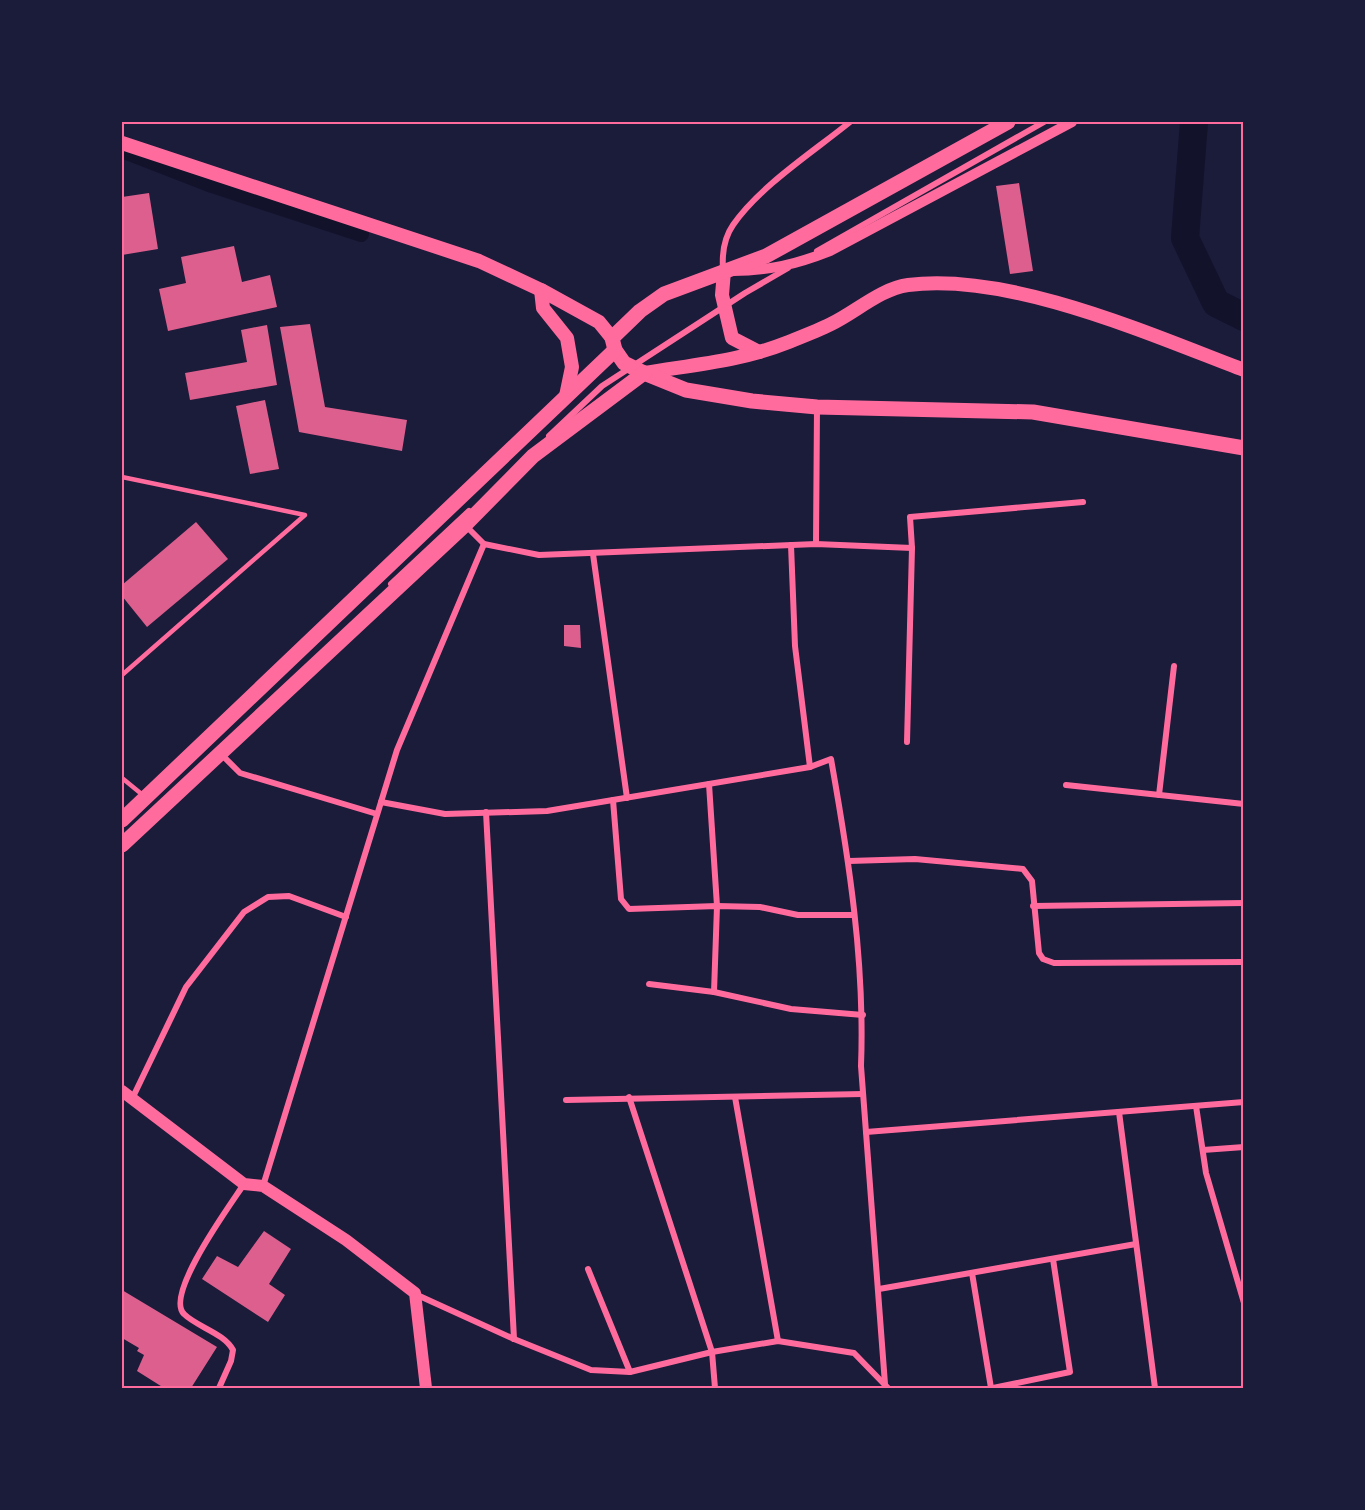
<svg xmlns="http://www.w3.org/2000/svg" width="1365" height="1510" font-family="Merriweather,serif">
	<rect width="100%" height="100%" fill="#1b1b3a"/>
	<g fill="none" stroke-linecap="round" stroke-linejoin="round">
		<polyline stroke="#12122b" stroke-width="16" points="122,150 212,185 361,234"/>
		<polyline stroke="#12122b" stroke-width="28" points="1194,122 1185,238 1216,303 1244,317"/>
	</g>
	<g fill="#dd5f8e">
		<polygon points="1019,183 1033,271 1010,274 996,186"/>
		<polygon points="149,193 158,249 122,255 122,197"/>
		<polygon points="234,246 242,282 270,275 277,307 168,331 159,289 186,283 181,257"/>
		<polygon points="310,324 325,407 407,420 402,451 299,432 280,327"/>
		<polygon points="267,325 277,385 190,400 185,373 247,362 241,330"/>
		<polygon points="265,400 279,469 250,474 236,406"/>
		<polygon points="196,522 228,559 147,627 122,596 122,585"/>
		<polygon points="564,625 580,625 581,648 564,646"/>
		<polygon points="264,1231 291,1249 269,1284 285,1295 268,1322 202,1279 217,1256 238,1267"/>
		<polygon points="122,1290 217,1347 191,1388 164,1388 137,1371 144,1355 137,1351 139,1348 122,1338"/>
	</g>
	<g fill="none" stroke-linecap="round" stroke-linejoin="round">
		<g stroke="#ff6b9d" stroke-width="4.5">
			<polyline points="122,477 305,515 122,675"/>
			<polyline points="122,778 144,796"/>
		</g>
		<g stroke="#ff6b9d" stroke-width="6">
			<polyline points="817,251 1044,122"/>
			<path d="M723,269C722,254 724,238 733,225C760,186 813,152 850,122"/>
			<polyline points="549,436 602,386 745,293 788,268"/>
			<polyline points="465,525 484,544 539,555 816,544 912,548 910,517 1083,502"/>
			<polyline points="816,544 817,407"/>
			<polyline points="791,545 795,646 810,767"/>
			<polyline points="593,554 627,798"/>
			<polyline points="391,584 469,511"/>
			<polyline points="907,742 912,548"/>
			<polyline points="221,754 240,773 377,814"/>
			<polyline points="709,784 717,906 714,992"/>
			<polyline points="1066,785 1244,804"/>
			<polyline points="1159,795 1174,666"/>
			<polyline points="613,800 621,899 629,909 717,906 760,907 798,915 854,915"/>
			<path d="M381,802L445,814L547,811L810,767L831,759C849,860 865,963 861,1066L885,1384"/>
			<polyline points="486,812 514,1339"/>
			<polyline points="849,861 915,859 1023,869 1032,881 1039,953 1043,959 1054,963 1244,962"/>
			<polyline points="1033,906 1244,903"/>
			<polyline points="649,984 714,992 791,1009 863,1015"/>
			<polyline points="629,1097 712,1352 715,1388"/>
			<polyline points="735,1097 778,1341"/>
			<polyline points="132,1099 186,987 244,912 268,897 289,896 346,917"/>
			<polyline points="566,1100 863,1094"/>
			<polyline points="1196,1106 1206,1173 1244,1303"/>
			<polyline points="1119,1112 1155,1388"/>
			<polyline points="866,1132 1244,1102"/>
			<polyline points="1203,1150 1244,1147"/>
			<polyline points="263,1186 397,750 484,544"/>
			<polyline points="588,1269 630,1372"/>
			<polyline points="972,1273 991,1388"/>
			<polyline points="879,1289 1136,1244"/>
			<polyline points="415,1294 514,1339 591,1370 630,1372 712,1352 778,1341 854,1353 888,1388"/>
			<path d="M219,1388L231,1361L233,1350C224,1333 197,1327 184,1314C164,1295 231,1204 244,1184"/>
			<polyline points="993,1388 1070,1372 1053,1259"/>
		</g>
		<path stroke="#ff6b9d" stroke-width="10" d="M733,271C768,271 797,264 830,251L1072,122"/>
		<polyline stroke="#ff6b9d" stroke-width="12" points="122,1091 244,1184 263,1186 346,1240 415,1293 426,1388"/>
		<g stroke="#ff6b9d" stroke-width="14">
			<polyline points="122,143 479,261 541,290 599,322 612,338"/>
			<polyline points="724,271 722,295 732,338 759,352"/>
			<polyline points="541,290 543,308 567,338 572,367 566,396"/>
			<path d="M644,373C691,365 741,361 786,343C801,337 817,331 831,324C856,312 880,289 908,285C1010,272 1149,334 1244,370"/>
		</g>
		<g stroke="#ff6b9d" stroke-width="15">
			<polyline points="1008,122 766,256 664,294 640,311 612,338 615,350 624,363 644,373 686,390 752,401 817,407 1033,412 1244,448"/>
			<polyline points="122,820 615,350"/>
			<polyline points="122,845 465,525 533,456 644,373"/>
		</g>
	</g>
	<rect width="1365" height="1510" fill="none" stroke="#1b1b3a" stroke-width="246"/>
	<rect x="123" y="123" width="1119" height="1264" fill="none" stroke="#ff6b9d" stroke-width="2"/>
</svg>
